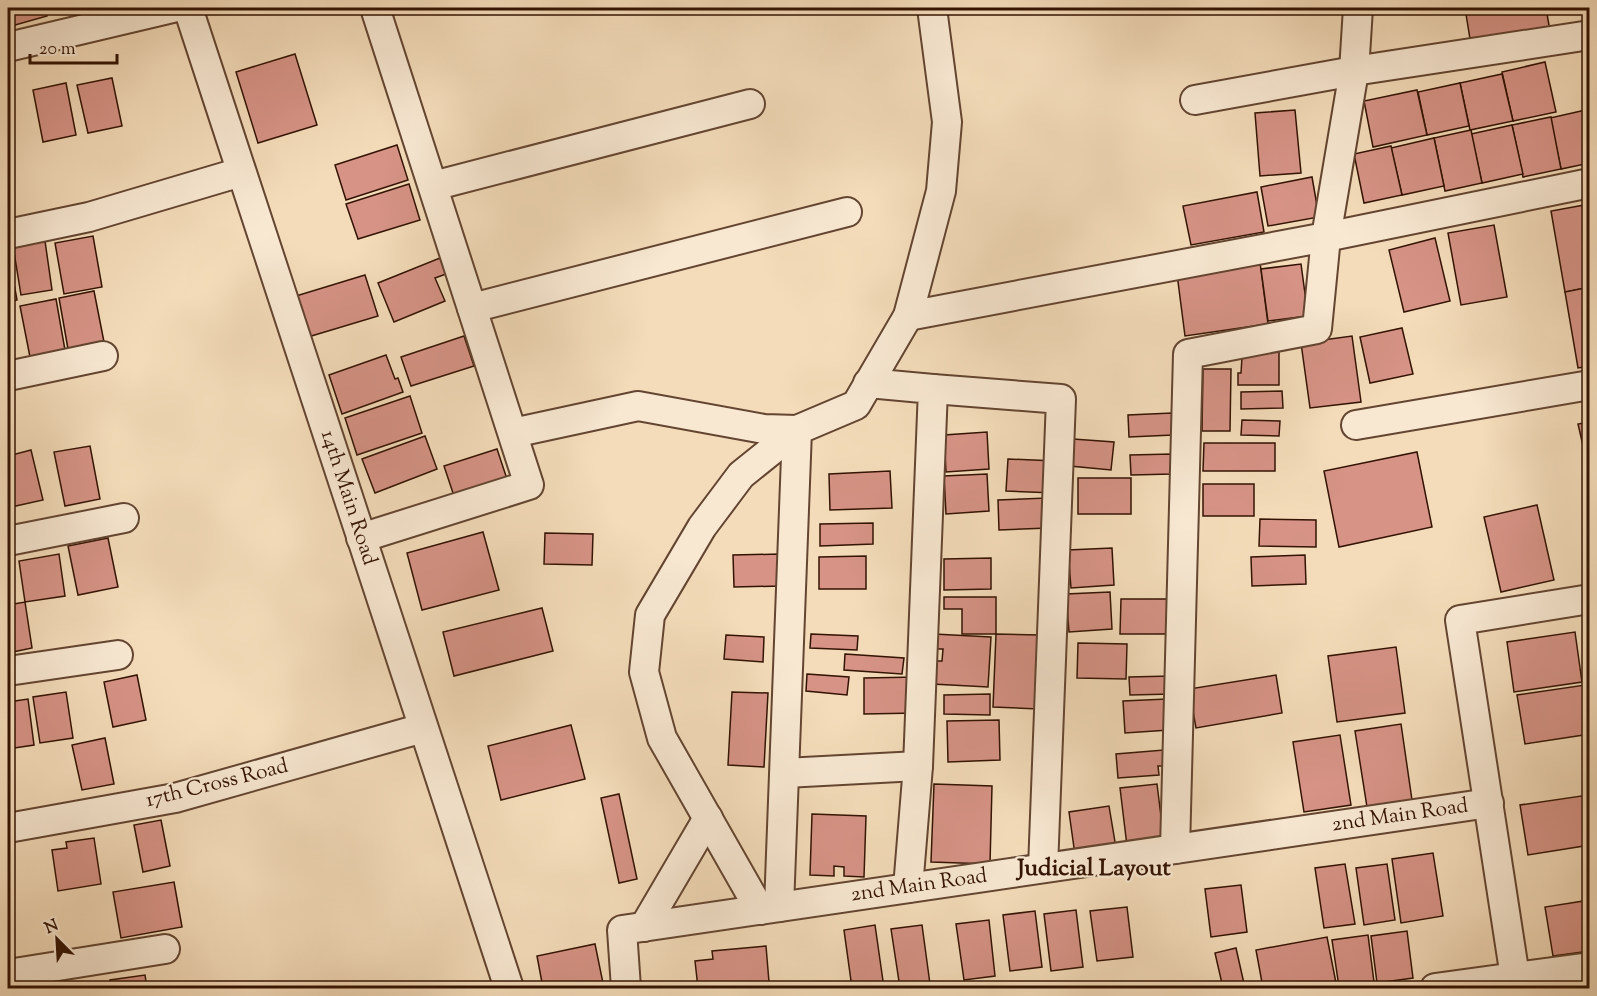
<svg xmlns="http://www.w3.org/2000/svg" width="1597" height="996" font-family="'Sorts Mill Goudy',serif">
	<rect width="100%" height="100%" fill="#f4dcba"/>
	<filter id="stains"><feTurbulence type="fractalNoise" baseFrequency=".00333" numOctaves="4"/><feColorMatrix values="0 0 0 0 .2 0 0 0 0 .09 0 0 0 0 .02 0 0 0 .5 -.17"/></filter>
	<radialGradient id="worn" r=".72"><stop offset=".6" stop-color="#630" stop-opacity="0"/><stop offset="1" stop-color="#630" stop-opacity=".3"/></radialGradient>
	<g fill="#d69386" stroke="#331303" stroke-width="1.5">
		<polygon points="8,8 45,8 47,16 8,27"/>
		<polygon points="1465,8 1546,8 1550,31 1471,45"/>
		<polygon points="295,54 317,125 258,143 236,72"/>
		<polygon points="1545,62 1556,112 1513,121 1502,72"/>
		<polygon points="1502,74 1513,121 1470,130 1460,83"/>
		<polygon points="112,78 122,126 88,133 77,85"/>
		<polygon points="66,83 76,135 43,142 33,90"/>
		<polygon points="1460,83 1469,126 1427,135 1418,92"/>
		<polygon points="1417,90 1427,135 1373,147 1364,101"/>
		<polygon points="1590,109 1590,163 1561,169 1550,118"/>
		<polygon points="1295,110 1301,173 1260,176 1255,113"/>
		<polygon points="1551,117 1561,169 1523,177 1512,125"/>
		<polygon points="1512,125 1523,174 1482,183 1471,134"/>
		<polygon points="1471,130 1482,183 1445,191 1434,138"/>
		<polygon points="1434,138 1444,186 1402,195 1391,148"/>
		<polygon points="397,145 408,180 346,200 335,165"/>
		<polygon points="1391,146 1402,195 1364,203 1354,154"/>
		<polygon points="1312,177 1319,217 1268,226 1261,187"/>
		<polygon points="409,184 420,220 358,239 346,204"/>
		<polygon points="1257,192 1264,232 1191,245 1183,206"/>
		<polygon points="1590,204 1590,287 1565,292 1551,211"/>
		<polygon points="1494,225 1507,297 1461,305 1448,233"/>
		<polygon points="93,236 102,287 64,294 55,243"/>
		<polygon points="1435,238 1450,301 1404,312 1389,250"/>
		<polygon points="45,241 52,290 21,295 13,246"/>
		<polygon points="8,251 17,300 8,302"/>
		<polygon points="440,258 446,274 435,278 445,301 394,322 378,283"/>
		<polygon points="1260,262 1268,324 1185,336 1177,274"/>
		<polygon points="1301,264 1308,316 1268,321 1261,269"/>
		<polygon points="365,275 378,316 308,337 296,296"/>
		<polygon points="1590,287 1590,366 1578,368 1565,292"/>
		<polygon points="94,291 104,342 68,349 59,298"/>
		<polygon points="56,299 65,350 30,357 20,306"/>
		<polygon points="1402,328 1413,374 1370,383 1360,337"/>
		<polygon points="464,336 474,366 411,386 401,357"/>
		<polygon points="1352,336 1361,402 1310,408 1301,343"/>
		<polygon points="1253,349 1279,349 1279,385 1238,385 1238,373 1241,373 1242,357 1253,356"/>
		<polygon points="386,355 395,379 398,378 403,392 342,414 329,375"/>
		<polygon points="1203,369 1231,369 1230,431 1202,431"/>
		<polygon points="1282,391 1283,408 1241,409 1241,392"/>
		<polygon points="410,396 422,433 357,455 345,418"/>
		<polygon points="1172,413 1173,435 1129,437 1128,415"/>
		<polygon points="1242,420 1280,421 1279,436 1241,435"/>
		<polygon points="1590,422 1590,476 1578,424"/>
		<polygon points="987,432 989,469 946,472 944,435"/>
		<polygon points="425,436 437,469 375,493 362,459"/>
		<polygon points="1073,439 1114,442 1111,470 1070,466"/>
		<polygon points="1204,443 1275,443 1275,471 1203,471"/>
		<polygon points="90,446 100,499 65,506 54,452"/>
		<polygon points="497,449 508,482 455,499 444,466"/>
		<polygon points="31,450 43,500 11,507 8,493 8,456"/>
		<polygon points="1417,452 1432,527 1339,547 1324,471"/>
		<polygon points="1172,454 1172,474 1131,475 1130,455"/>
		<polygon points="1008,459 1056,461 1055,493 1006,491"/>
		<polygon points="890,471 892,508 830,510 829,474"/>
		<polygon points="987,474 989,511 946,514 944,476"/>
		<rect x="1078" y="478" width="53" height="36"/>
		<rect x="1203" y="484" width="51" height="32"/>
		<polygon points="1047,498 1048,528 999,530 998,500"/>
		<polygon points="1537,505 1554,580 1501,592 1484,517"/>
		<polygon points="1260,519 1316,520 1316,547 1259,546"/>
		<polygon points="873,523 873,544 820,546 820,524"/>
		<polygon points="483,532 499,590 422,610 407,553"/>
		<polygon points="545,533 593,534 592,565 544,564"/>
		<polygon points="108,538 118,587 78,595 68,546"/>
		<polygon points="1112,548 1114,585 1071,588 1068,550"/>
		<polygon points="59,554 65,596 25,602 19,561"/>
		<polygon points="780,554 781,586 734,587 733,555"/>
		<polygon points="1305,555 1306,584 1252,586 1251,557"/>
		<polygon points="866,556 866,589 819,589 819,557"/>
		<polygon points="991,558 991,589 944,590 944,559"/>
		<polygon points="1110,592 1112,629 1069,632 1066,594"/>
		<polygon points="944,597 996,597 996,634 962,634 962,609 944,609"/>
		<polygon points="1121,599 1172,599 1171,634 1120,634"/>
		<polygon points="25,602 32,648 8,653 8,605"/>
		<polygon points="542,608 553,651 454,676 443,632"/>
		<polygon points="1575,632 1582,682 1514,692 1507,642"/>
		<polygon points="811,634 858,636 857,650 810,648"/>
		<polygon points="934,634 991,637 988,687 932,684 933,661 942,661 943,649 933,649"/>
		<polygon points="996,634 1040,635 1038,709 993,707"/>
		<polygon points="726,635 764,637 763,662 724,659"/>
		<polygon points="1078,643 1127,644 1126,679 1077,678"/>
		<polygon points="1396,647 1405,713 1337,722 1328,656"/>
		<polygon points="845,654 904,658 902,674 844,670"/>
		<polygon points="807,674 849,677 847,695 806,691"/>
		<polygon points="137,675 146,720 113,727 104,682"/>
		<polygon points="1276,675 1282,713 1196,728 1189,689"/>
		<polygon points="1172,676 1172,694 1130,695 1129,677"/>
		<polygon points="917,677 917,713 864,714 864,678"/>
		<polygon points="1585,685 1590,714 1590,734 1525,744 1517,695"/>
		<polygon points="66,692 73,738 40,743 33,697"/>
		<polygon points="732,692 768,693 764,767 728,765"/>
		<polygon points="990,694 990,715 944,714 944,695"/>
		<polygon points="28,699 34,745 8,749 8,702"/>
		<polygon points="1167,699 1169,730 1125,733 1123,701"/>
		<polygon points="999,720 1000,760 948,762 947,721"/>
		<polygon points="1401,724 1412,800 1367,807 1355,731"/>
		<polygon points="571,725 585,779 501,800 488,746"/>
		<polygon points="1340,735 1351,805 1304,812 1293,742"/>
		<polygon points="105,738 114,784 82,790 72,745"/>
		<polygon points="1164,750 1165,766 1158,766 1159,775 1118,778 1116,754"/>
		<polygon points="934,784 992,786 990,864 931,862"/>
		<polygon points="1157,784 1164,841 1127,846 1120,788"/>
		<polygon points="619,794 637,879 619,883 601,798"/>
		<polygon points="1588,795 1590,845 1528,855 1520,805"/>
		<polygon points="1109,806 1116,848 1075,855 1069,812"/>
		<polygon points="812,814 866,816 864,877 844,876 844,867 834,866 834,876 810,875"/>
		<polygon points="161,820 170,866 143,872 134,825"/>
		<polygon points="94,838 101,884 58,891 52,850 67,848 66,842"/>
		<polygon points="1433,853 1443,916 1401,923 1392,859"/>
		<polygon points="8,859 13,892 8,893"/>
		<polygon points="1345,864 1355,924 1324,928 1315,868"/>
		<polygon points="1387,864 1395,920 1364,925 1356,868"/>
		<polygon points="174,882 182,927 121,938 113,892"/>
		<polygon points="1241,885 1247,932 1211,937 1205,889"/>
		<polygon points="1590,900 1590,951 1553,956 1545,907"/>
		<polygon points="1127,907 1133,957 1097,961 1090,911"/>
		<polygon points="1076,910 1083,967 1051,971 1044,914"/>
		<polygon points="1035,911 1042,967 1010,971 1003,915"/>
		<polygon points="989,920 995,976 964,980 956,924"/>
		<polygon points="875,925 884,988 852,988 844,930"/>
		<polygon points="922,925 930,984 900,988 891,929"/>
		<polygon points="1407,931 1413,978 1377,983 1371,936"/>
		<polygon points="1368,935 1374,982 1339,987 1332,940"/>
		<polygon points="1327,937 1337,988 1263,988 1256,950"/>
		<polygon points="595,944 604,988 543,988 537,956"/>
		<polygon points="766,946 769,982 735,986 736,988 698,988 695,961 713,959 712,951"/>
		<polygon points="1236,948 1245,988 1223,988 1215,953"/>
		<polygon points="145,975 147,988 111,988 110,980"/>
	</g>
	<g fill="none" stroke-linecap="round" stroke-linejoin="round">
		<g stroke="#634531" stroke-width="32">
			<g id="minor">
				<polyline points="188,8 509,988"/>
				<polyline points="8,47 173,8"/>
				<polyline points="1195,100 1354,71 1590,35"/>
				<polyline points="433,186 750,104"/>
				<polyline points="8,234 89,217 241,172"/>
				<polyline points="472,308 847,212"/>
				<polyline points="908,316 1326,237 1590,183"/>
				<polyline points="8,376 103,356"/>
				<polyline points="868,383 933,389 918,766 908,888"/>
				<polyline points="933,389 1061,399 1043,868"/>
				<polyline points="1356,425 1590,385"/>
				<polyline points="513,433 638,406 764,429 797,430"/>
				<polyline points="361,538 529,485 375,8"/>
				<polyline points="8,541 124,518"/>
				<polyline points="8,671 118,655"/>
				<polyline points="785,773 918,766"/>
				<polyline points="8,828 175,798 423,728"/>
				<polyline points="1175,849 1188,354 1317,329 1326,237 1354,71 1358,8"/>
				<polyline points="779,907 797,430 856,405 908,316 941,191 947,122 932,8"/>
				<polyline points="760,910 662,738 644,672 650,615 702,527 741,475 797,430"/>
				<polyline points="644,927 708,818"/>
				<polyline points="8,974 165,949"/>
				<polyline points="1515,977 1460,620 1590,599"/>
				<polyline points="626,988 622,930 1489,803"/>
				<polyline points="1435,988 1590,967"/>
			</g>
		</g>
		<use href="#minor" stroke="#f8e8d2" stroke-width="28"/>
	</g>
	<g text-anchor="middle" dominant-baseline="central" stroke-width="4.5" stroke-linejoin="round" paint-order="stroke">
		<g font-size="21" fill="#331303" stroke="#f8e8d2">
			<text transform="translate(348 498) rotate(72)">14th Main Road</text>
			<text transform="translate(217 784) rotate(-14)">17th Cross Road</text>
			<text transform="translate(1400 816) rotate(-8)">2nd Main Road</text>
			<text transform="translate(919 886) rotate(-8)">2nd Main Road</text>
		</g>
		<g font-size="24" font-weight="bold" fill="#331303" stroke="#f8e8d2">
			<text x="1094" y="869">Judicial Layout</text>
		</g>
	</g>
	<rect width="1597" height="996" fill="none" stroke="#f4dcba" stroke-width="30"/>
	<rect x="9" y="9" width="1579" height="978" fill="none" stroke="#331303" stroke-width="3"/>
	<rect x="15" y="15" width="1567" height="966" fill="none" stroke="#331303" stroke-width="1.5"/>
	<g transform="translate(57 939) rotate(336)" stroke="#f8e8d2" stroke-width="4.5" paint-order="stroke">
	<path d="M0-4.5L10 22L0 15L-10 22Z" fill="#331303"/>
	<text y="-9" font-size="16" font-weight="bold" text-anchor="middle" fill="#331303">N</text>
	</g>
	<path d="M30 54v9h87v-9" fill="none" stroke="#331303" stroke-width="3"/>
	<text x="39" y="54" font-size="18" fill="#331303" stroke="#f8e8d2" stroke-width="4.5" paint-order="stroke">20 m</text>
	<rect width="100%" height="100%" filter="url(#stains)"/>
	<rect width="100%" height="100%" fill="url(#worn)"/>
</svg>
